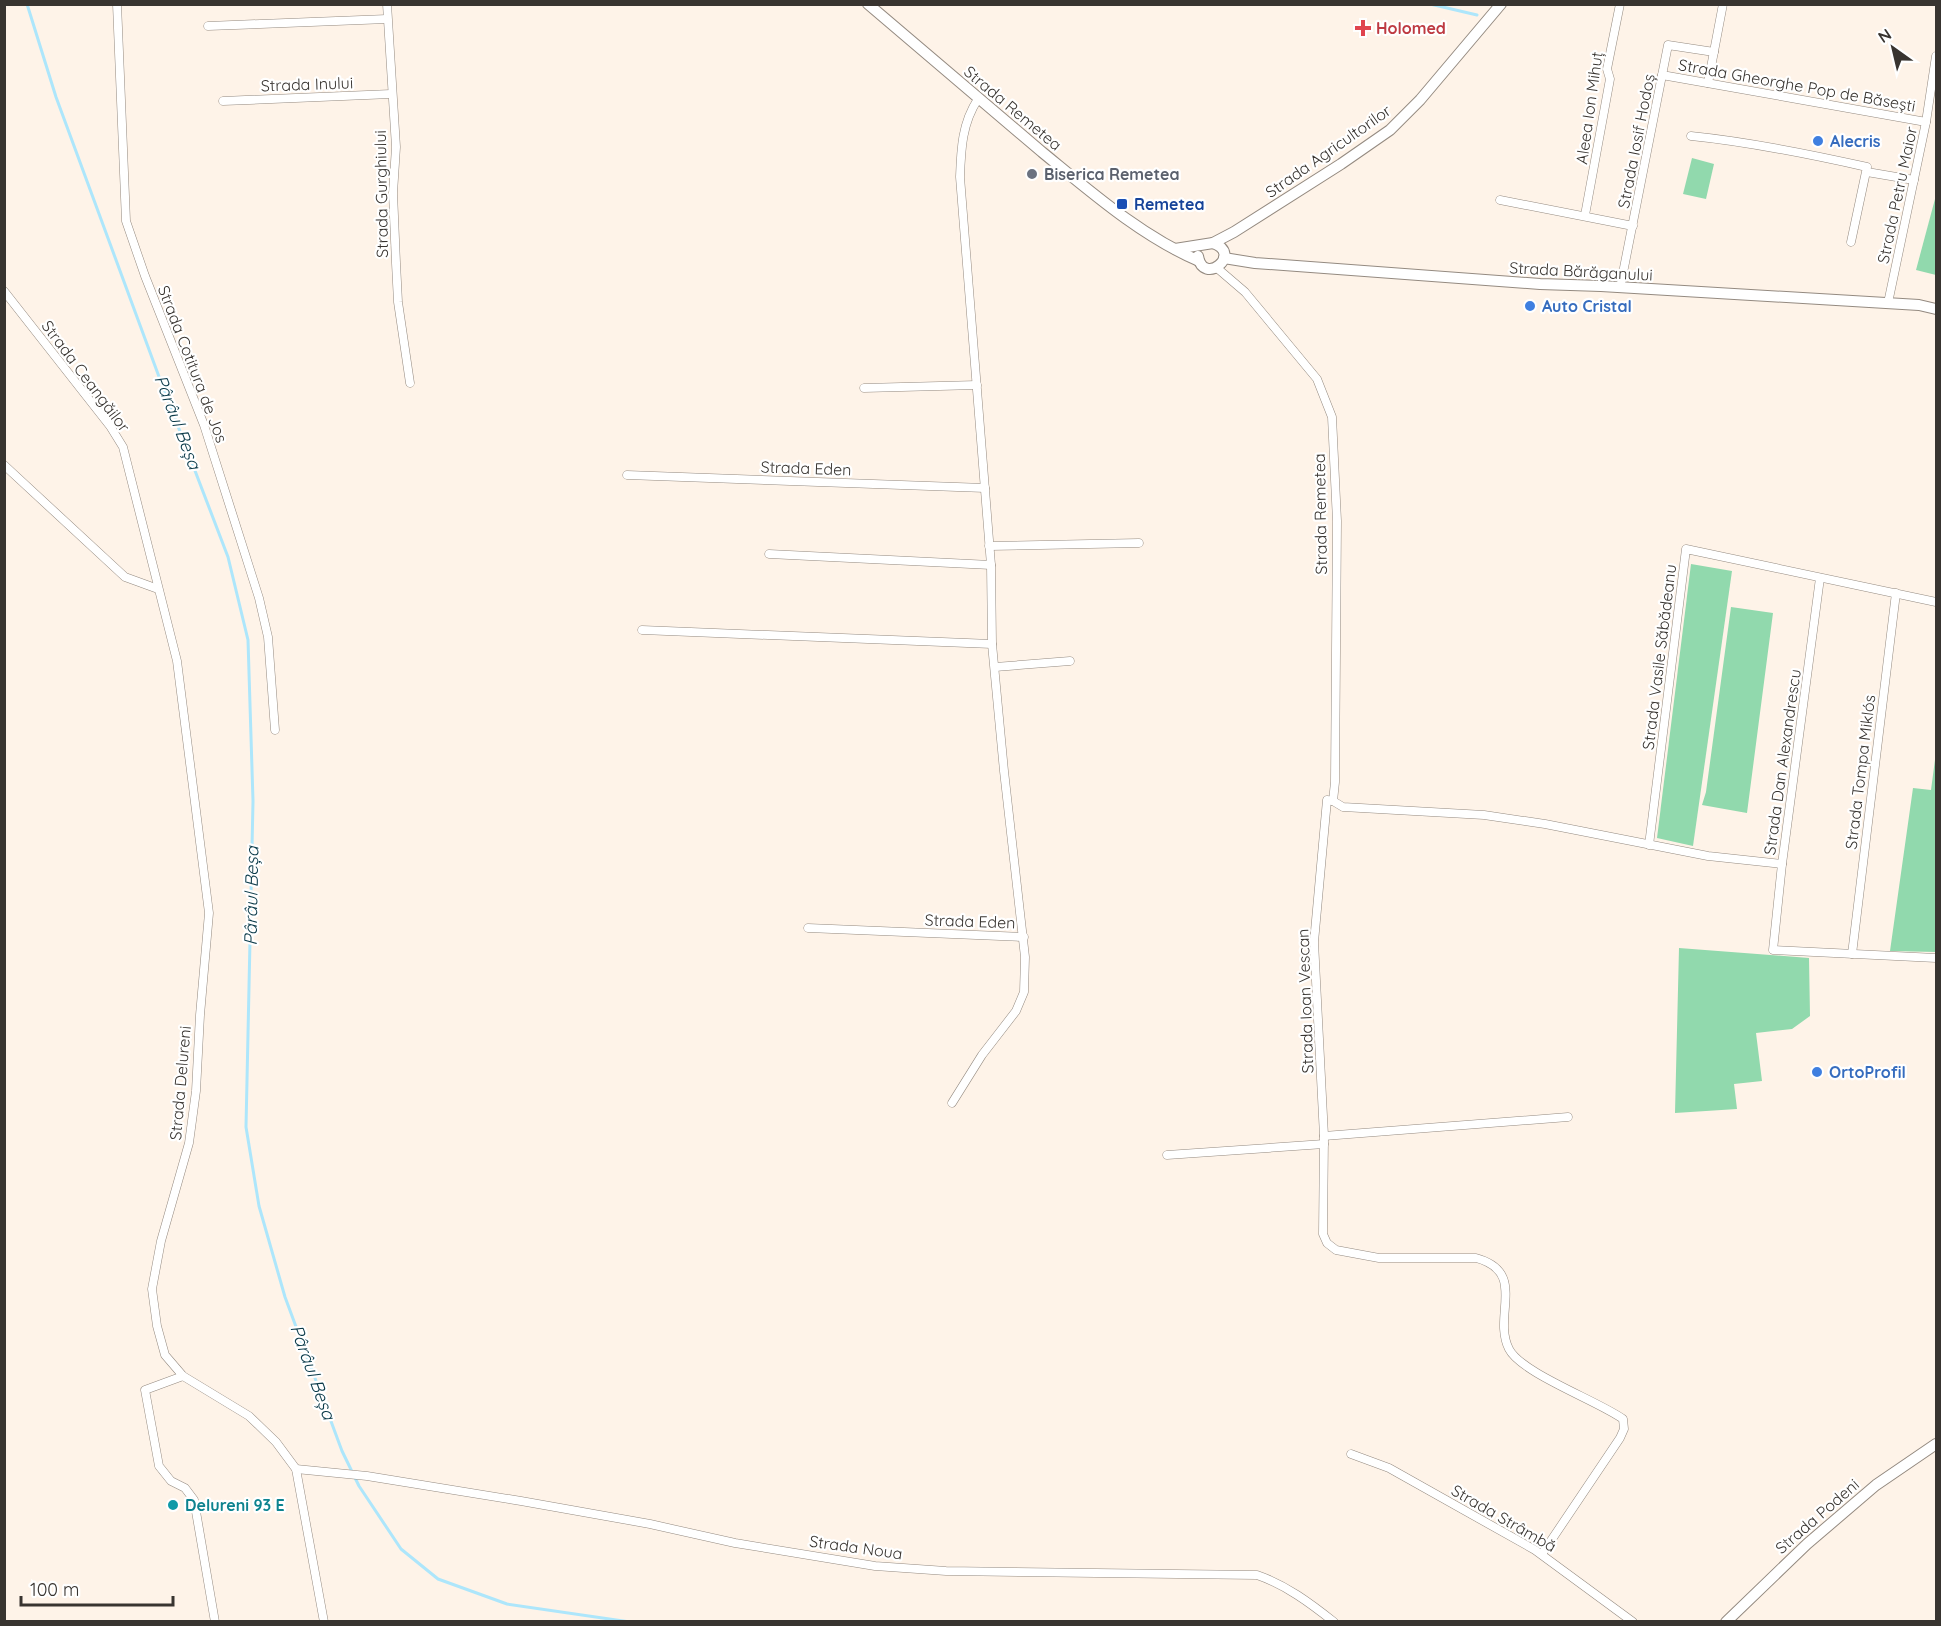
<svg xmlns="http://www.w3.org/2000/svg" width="1941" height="1626" font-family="Quicksand,sans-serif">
	<rect width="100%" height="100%" fill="#fef3e8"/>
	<g fill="#91d9ad">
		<polygon points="1692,158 1714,164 1706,199 1683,194"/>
		<polygon points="1935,199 1936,200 1936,275 1916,270"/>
		<polygon points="1691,564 1732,571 1693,846 1657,838"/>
		<polygon points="1731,607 1773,613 1747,813 1702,805 1706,792"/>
		<polygon points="1936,752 1936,952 1890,951 1913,788 1931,790"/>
		<polygon points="1679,948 1809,958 1810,1016 1792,1029 1756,1033 1762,1081 1734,1084 1737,1109 1675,1113"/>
	</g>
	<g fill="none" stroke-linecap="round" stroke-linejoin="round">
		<g stroke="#ade6fb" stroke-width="3">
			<polyline points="27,4 56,97 158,374 228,557 248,640 253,801 246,1127 259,1206 285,1297 342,1451 359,1486 401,1549 438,1579 507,1604 630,1622"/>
			<polyline points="1430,4 1477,15"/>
		</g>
		<g stroke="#948a80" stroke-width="9">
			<g id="street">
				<polyline points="117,4 126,221 145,276 204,425 259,598 268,637 275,730"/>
				<polyline points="387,4 396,147 393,193 396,263 398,302 410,383"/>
				<polyline points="208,26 387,19"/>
				<polyline points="1662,75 1926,122"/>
				<polyline points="1708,83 1723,4"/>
				<polyline points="223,101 391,94"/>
				<path d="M1691,136C1751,142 1809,154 1867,167L1851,242"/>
				<polyline points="1867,172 1914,180"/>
				<polyline points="1500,200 1633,226"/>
				<polyline points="1585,215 1610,79 1607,69 1620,4"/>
				<polyline points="1217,268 1245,292 1317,379 1332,417 1337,521 1335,782 1333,801"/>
				<polyline points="1620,288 1668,45 1714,52"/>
				<polyline points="4,291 110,426 123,447 177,661 209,913 200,1015 196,1091 189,1143 161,1241 152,1289 157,1326 165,1355 183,1376 249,1416 276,1442 296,1469 324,1622"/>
				<polyline points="1888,303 1926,122 1936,56"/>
				<polyline points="864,388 977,385"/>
				<polyline points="4,465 125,577 158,589"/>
				<polyline points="627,475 985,488"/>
				<polyline points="989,546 1139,543"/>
				<polyline points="769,554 991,565"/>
				<polyline points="1820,578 1782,864 1773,950 1936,958"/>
				<polyline points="642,630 992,644"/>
				<polyline points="995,667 1070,661"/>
				<path d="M1333,801L1327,800L1314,942L1324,1136L1323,1234L1327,1243L1336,1250L1379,1258H1476C1528,1272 1492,1316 1509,1349C1521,1373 1598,1401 1623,1419L1624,1429L1620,1438L1542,1554"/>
				<polyline points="1333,801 1343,807 1484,815 1545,824 1708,856 1782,864"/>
				<polyline points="1649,845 1686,549 1936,602"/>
				<polyline points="808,928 1024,937"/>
				<polyline points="1852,954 1896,593"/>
				<path d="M952,1103L982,1055L1016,1011L1024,992L1025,957L1004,771L992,644L991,565L960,177C961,149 962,123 978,99"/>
				<polyline points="1324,1136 1568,1117"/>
				<polyline points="1167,1155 1324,1144"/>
				<polyline points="183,1376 145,1390 159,1466 171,1481 185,1488 194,1500 215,1622"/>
				<polyline points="1351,1454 1389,1468 1535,1550 1633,1622"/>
				<path d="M296,1469L367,1476L521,1501L650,1524L735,1543L875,1566L946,1571L1257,1575C1286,1585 1310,1603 1334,1622"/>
			</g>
		</g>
		<g stroke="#948a80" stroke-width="12">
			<g id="secondary">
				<path d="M868,4C926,54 984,103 1042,152C1091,192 1141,236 1199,261"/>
				<polyline points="1175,249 1213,243 1234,232 1341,164 1390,130 1420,100 1501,4"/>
				<path d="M1198,256C1203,287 1244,254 1213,243"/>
				<polyline points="1224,258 1255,263 1540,284 1601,286 1919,305 1936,309"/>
				<polyline points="1726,1622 1807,1544 1876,1485 1936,1444"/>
			</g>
		</g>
		<use href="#street" stroke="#fff" stroke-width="8"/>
		<use href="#secondary" stroke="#fff" stroke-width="10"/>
	</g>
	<path fill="#e0444e" stroke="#fff" stroke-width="2" d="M1360 19h6v6h6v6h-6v6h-6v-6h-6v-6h6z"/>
	<g fill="#3f7fe0" stroke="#fff" stroke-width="2">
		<circle cx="1818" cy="141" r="6"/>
		<circle cx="1530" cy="306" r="6"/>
		<circle cx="1817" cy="1072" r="6"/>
	</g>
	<circle fill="#6b7280" stroke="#fff" stroke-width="2" cx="1032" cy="174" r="6"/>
	<rect fill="#1a4fb4" stroke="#fff" stroke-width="2" x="1116" y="198" width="12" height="12" rx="3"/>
	<circle fill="#0f9aa8" stroke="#fff" stroke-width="2" cx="173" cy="1505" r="6"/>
	<g text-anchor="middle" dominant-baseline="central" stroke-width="4.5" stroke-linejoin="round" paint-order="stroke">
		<g font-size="16" font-weight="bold" fill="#be3a42" stroke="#fff" text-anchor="start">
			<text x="1376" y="28">Holomed</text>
		</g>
		<g font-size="16" fill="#383430" stroke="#fff">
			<text transform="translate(307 84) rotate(-2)">Strada Inului</text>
			<text transform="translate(1797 85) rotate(10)">Strada Gheorghe Pop de Băsești</text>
			<text transform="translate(1013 108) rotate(40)">Strada Remetea</text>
			<text transform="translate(1589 108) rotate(-82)">Aleea Ion Mihuț</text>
			<text transform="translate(1636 141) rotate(-79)">Strada Iosif Hodoș</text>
			<text transform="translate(1328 151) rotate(-35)">Strada Agricultorilor</text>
			<text transform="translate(381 194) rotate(-91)">Strada Gurghiului</text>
			<text transform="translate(1897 195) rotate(-78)">Strada Petru Maior</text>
			<text transform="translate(1581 271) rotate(3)">Strada Bărăganului</text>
			<text transform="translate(193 364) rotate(69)">Strada Cotitura de Jos</text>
			<text transform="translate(86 376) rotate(53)">Strada Ceangăilor</text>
			<text transform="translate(806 468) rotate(2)">Strada Eden</text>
			<text transform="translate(1320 514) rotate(-91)">Strada Remetea</text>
			<text transform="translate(1659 657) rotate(-83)">Strada Vasile Săbădeanu</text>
			<text transform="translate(1782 762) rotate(-82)">Strada Dan Alexandrescu</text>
			<text transform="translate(1860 772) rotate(-83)">Strada Tompa Miklós</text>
			<text transform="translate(970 921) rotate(2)">Strada Eden</text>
			<text transform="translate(1305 1001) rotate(-92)">Strada Ioan Vescan</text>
			<text transform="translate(180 1083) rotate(-85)">Strada Delureni</text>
			<text transform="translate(1817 1516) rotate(-41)">Strada Podeni</text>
			<text transform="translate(1504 1518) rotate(30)">Strada Strâmbă</text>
			<text transform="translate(856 1547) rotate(8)">Strada Noua</text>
		</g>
		<g font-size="16" font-weight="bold" fill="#366cbe" stroke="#fff" text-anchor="start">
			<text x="1830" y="141">Alecris</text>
			<text x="1542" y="306">Auto Cristal</text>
			<text x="1829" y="1072">OrtoProfil</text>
		</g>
		<g font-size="16" font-weight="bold" fill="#5b616d" stroke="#fff" text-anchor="start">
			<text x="1044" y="174">Biserica Remetea</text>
		</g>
		<g font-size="16" font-weight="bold" fill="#164399" stroke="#fff" text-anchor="start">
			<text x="1134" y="204">Remetea</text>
		</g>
		<g font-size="16" font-weight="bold" fill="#0d838f" stroke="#fff" text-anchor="start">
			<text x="185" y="1505">Delureni 93 E</text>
		</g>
		<g font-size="18" font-style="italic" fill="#0a3a49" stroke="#fff">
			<text transform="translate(178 422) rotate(69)">Pârâul Beșa</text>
			<text transform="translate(251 896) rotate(-89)">Pârâul Beșa</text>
			<text transform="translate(313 1372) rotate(70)">Pârâul Beșa</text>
		</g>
	</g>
	<rect width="1941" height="1626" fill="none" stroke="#383430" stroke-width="12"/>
	<g transform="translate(1893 48) rotate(326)" stroke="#ffffff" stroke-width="4.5" paint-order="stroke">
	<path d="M0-4.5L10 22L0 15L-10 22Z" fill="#383430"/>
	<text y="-9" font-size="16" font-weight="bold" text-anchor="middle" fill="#383430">N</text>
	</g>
	<path d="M21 1596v9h152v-9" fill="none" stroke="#383430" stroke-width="3"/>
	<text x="30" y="1596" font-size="18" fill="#383430" stroke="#ffffff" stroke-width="4.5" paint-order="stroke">100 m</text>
</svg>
